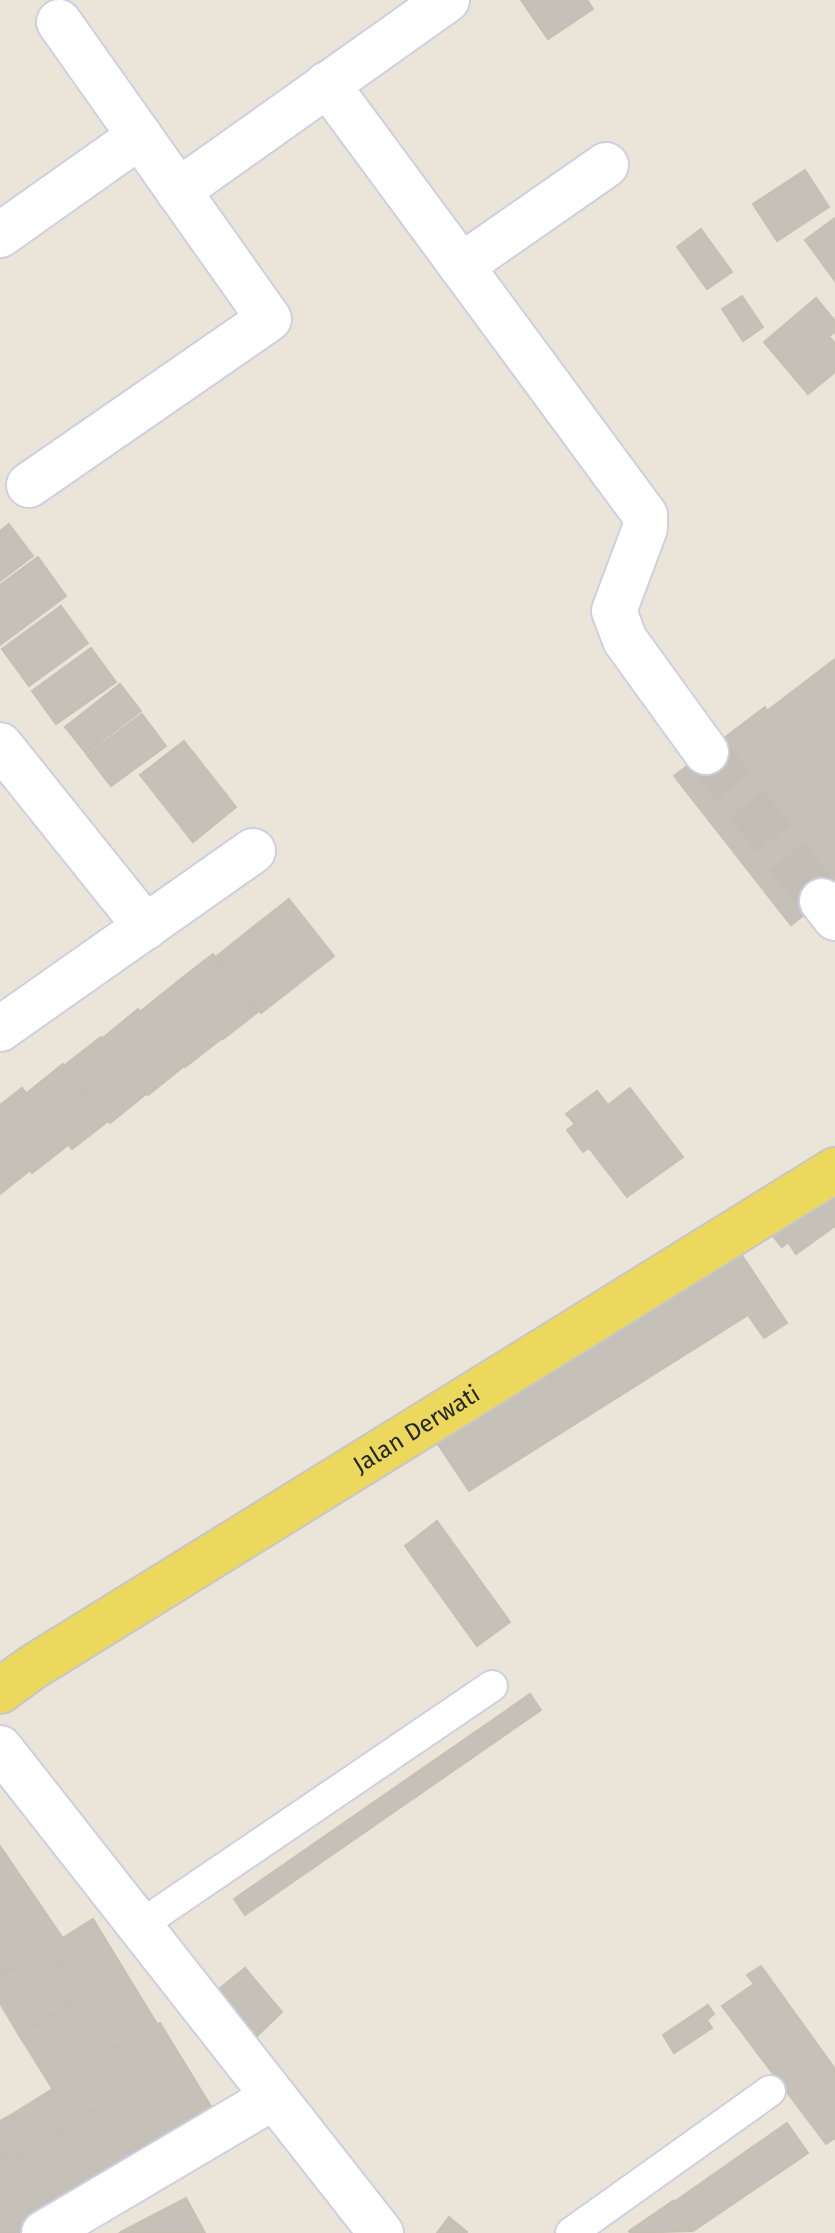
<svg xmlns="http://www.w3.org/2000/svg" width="835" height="2233" font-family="'Fira Sans',sans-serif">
	<rect width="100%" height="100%" fill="#eae4d9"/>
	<g fill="#c5c1b9" stroke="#c4c0b3" stroke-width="2">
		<polygon points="521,0 587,0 593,9 548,39"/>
		<polygon points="805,170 829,207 777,241 753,204"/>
		<polygon points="835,218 835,281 805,240"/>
		<polygon points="701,229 732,272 707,289 677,247"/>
		<polygon points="742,296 763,327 743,341 722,309"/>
		<polygon points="816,298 835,321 835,332 829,336 835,344 835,372 808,394 764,342"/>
		<polygon points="9,524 33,556 0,581 0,531"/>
		<polygon points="38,557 66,596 0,645 0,585"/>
		<polygon points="61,606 88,643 29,686 2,649"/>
		<polygon points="91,648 116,682 56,724 32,691"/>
		<polygon points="835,659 835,891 791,925 674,776 765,707 767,711"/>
		<polygon points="120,684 141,711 86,753 65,727"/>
		<polygon points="142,714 166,746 111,786 87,755"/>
		<polygon points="184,741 236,807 193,842 140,775"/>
		<polygon points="289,899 334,956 298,984 253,927"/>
		<polygon points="252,928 297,985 261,1013 217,956"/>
		<polygon points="213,954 259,1011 223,1039 177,982"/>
		<polygon points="176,983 221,1039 185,1067 141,1011"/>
		<polygon points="138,1009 184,1066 148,1095 103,1038"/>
		<polygon points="101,1037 146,1094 110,1123 65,1065"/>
		<polygon points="63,1064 108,1121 72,1149 27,1093"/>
		<polygon points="22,1088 68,1145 32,1173 0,1133 0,1105"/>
		<polygon points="630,1088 683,1157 627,1197 589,1148 583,1152 567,1130 575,1124 566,1114 597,1091 608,1105"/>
		<polygon points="0,1135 29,1171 0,1194"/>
		<polygon points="835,1195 835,1226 796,1254 788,1242 782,1247 772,1235"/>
		<polygon points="735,1245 787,1323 764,1338 748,1315 469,1491 431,1434"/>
		<polygon points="437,1521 510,1622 477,1646 405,1546"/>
		<polygon points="530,1694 541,1710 245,1915 234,1899"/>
		<polygon points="0,1846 62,1937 0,1975"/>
		<polygon points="93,1919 157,2024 114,2050 50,1946"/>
		<polygon points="50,1946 81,1997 19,2035 0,2003 0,1977"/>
		<polygon points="761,1966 835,2069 835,2138 826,2144 722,2006 754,1984 747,1975"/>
		<polygon points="245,1968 282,2012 257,2036 218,1990"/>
		<polygon points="81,1997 114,2050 52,2088 19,2035"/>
		<polygon points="708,2005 714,2014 707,2020 712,2028 674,2053 663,2035"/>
		<polygon points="160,2023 215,2113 142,2157 88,2067"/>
		<polygon points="88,2067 108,2102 32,2149 11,2115"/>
		<polygon points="108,2102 142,2157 44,2217 10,2162"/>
		<polygon points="11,2115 32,2149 10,2162 0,2145 0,2121"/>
		<polygon points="787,2123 808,2153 693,2231 674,2202"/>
		<polygon points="0,2145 44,2217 18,2233 0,2233"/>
		<polygon points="186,2198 205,2233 119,2233"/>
		<polygon points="673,2201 692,2231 630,2233 629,2231"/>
		<polygon points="449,2217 467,2232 466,2233 437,2233"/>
	</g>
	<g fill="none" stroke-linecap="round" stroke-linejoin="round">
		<polyline stroke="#c3beb5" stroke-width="44" stroke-dasharray="44 22" stroke-linecap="butt" points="706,752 822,901"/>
		<g stroke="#ced0e0" stroke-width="34">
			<g id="service">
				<polyline points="139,1926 492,1686"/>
				<polyline points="571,2233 770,2091"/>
			</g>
		</g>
		<g stroke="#ced0e0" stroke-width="48">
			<g id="minor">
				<polyline points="327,84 645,515 645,528 614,611 625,640 706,752"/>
				<polyline points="178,191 447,0"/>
				<polyline points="0,235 140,136"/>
				<polyline points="461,266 606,165"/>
				<polyline points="29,485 269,319 59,22"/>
				<polyline points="0,745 146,927"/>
				<polyline points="822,901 835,918"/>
				<polyline points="0,1029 253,851"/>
				<polyline points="44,2233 274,2097"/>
			</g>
		</g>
		<g stroke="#ced0e0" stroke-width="48">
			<polyline id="tertiary" points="0,1748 381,2233"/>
		</g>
		<g stroke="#c7c7c7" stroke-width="48">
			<g id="primary">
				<path id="s1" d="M0,1691L33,1667L835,1170"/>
			</g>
		</g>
		<use href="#service" stroke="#fff" stroke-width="30"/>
		<use href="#minor" stroke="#fff" stroke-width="44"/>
		<use href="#tertiary" stroke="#fff" stroke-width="44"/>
		<use href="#primary" stroke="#ebd85d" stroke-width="44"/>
	</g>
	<g text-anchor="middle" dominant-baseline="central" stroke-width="6" stroke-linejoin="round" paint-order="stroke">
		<g font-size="24" fill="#272727" stroke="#fff">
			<text stroke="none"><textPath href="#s1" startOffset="492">Jalan Derwati</textPath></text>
		</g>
	</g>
</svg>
